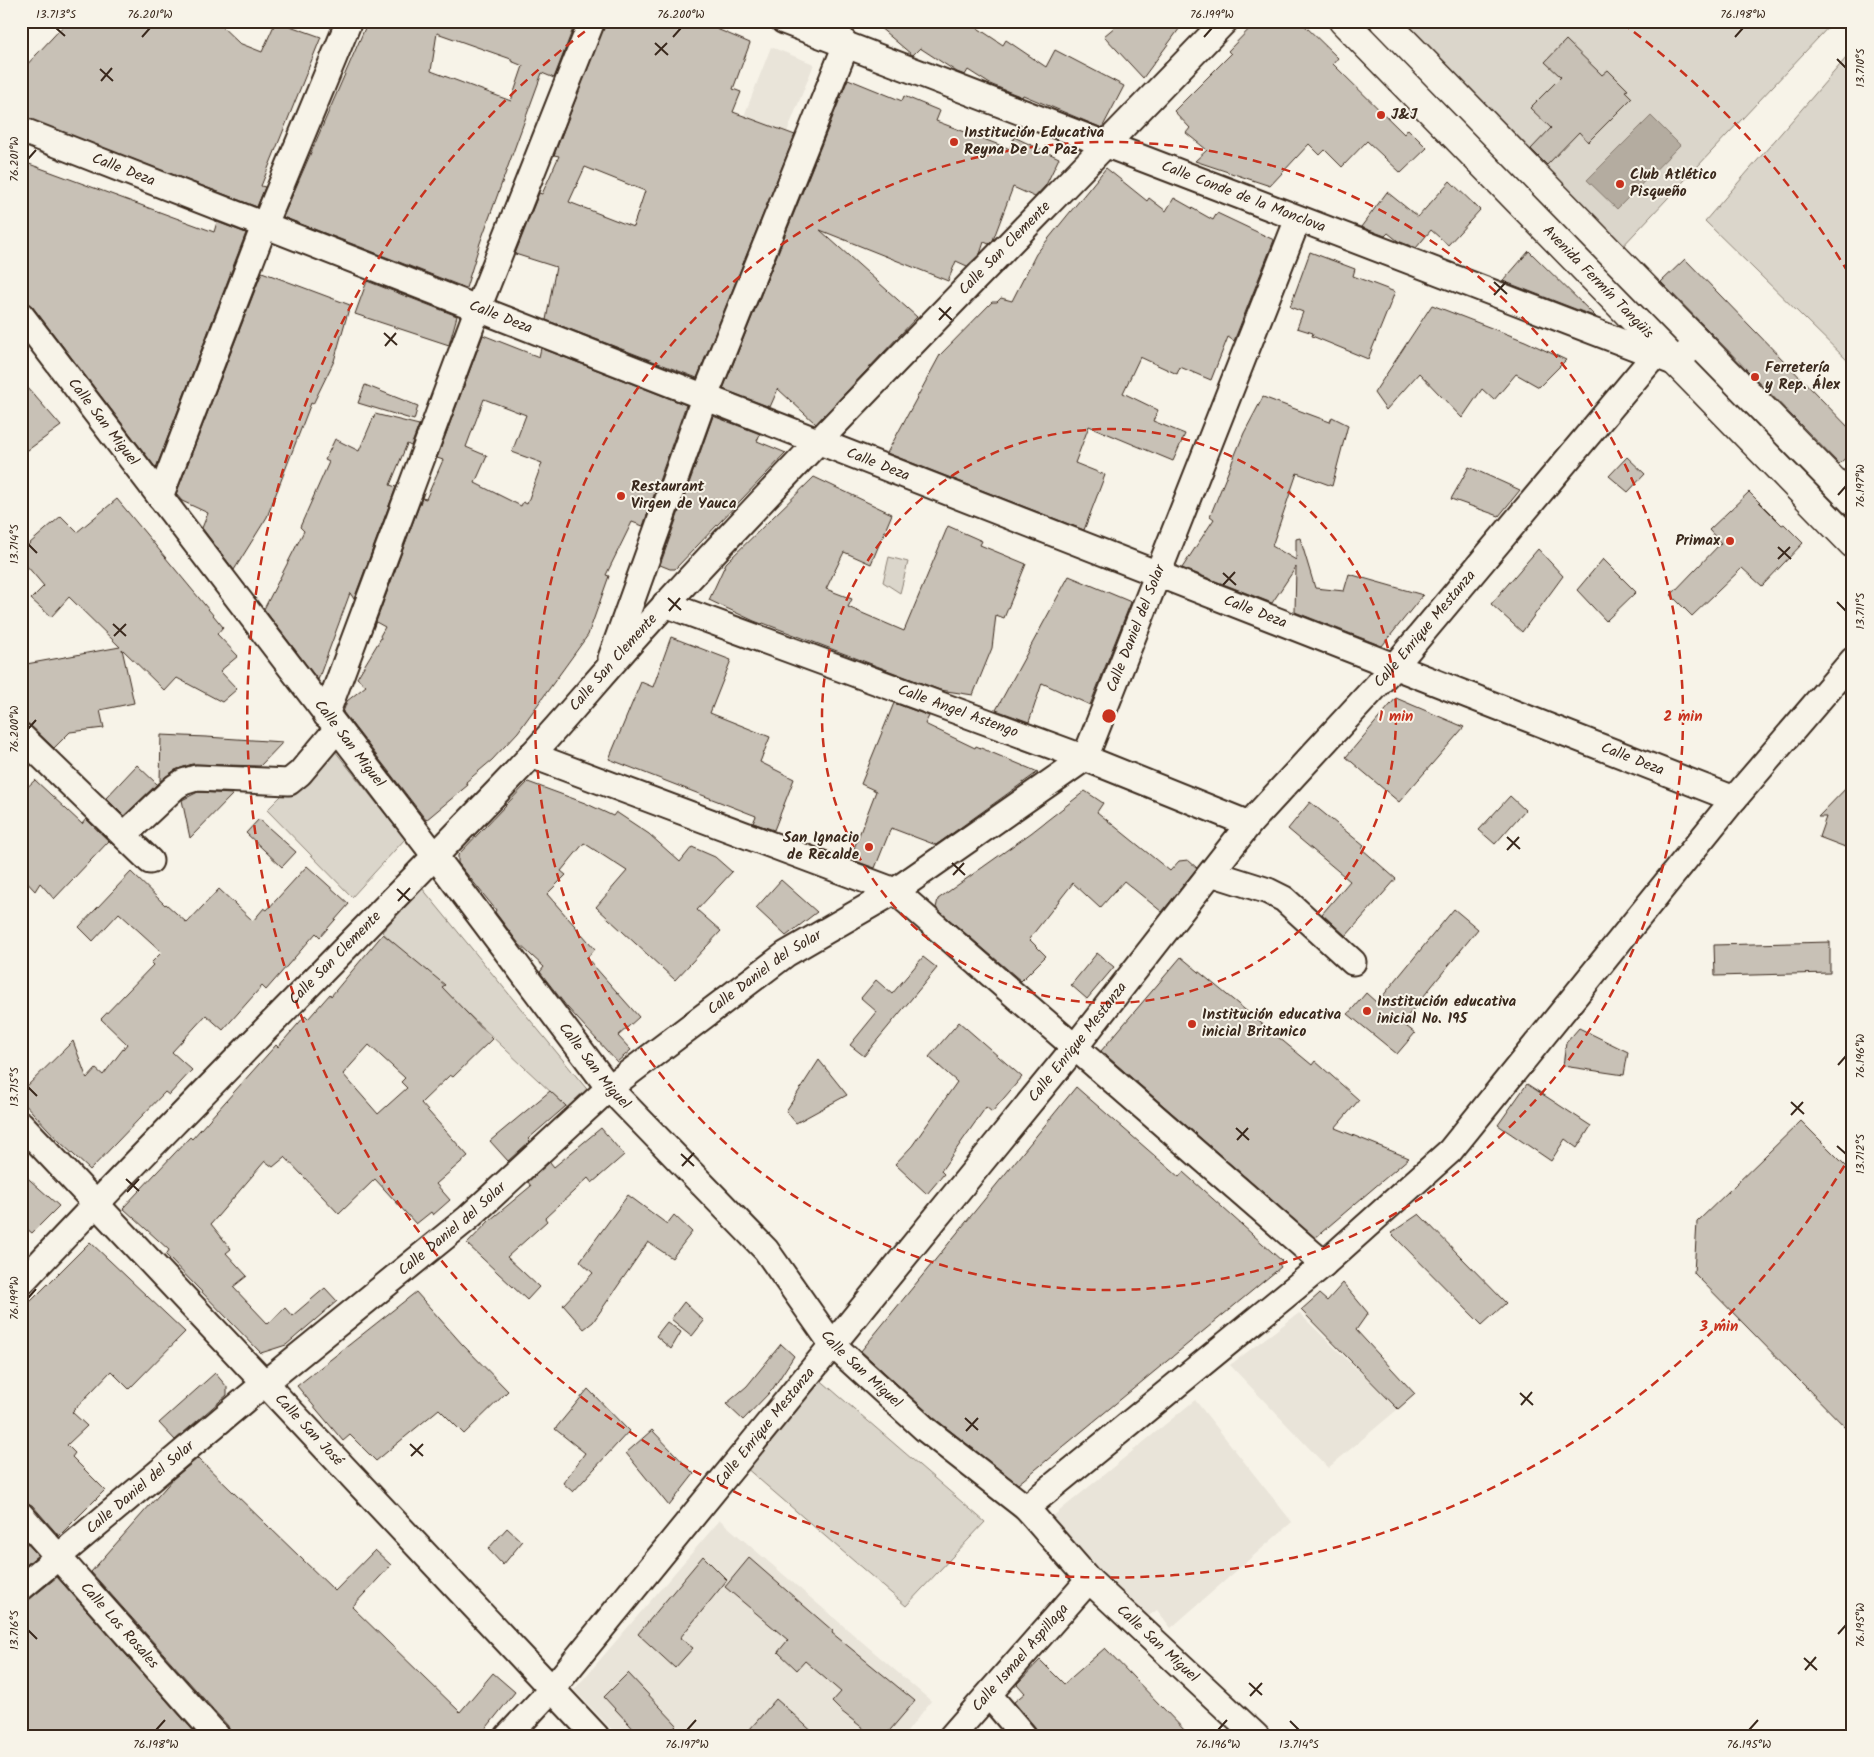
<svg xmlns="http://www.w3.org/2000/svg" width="1874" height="1757" font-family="Kalam,sans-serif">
	<rect width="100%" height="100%" fill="#f7f3e8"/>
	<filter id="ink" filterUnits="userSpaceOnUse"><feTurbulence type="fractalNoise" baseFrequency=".02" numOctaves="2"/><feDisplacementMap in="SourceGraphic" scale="10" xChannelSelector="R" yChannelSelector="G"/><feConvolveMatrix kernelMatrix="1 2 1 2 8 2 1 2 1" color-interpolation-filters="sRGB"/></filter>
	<g filter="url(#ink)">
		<g fill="#e9e4d9">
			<polygon points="771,47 814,64 787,132 744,116"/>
			<polygon points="1299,1313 1398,1409 1328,1468 1230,1365"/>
			<polygon points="1195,1400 1292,1522 1171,1628 1157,1610 1140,1622 1046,1522"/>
			<polygon points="720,1520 931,1701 904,1736 618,1736 574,1690"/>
		</g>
		<g fill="#dbd6cb" stroke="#8b8074">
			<polygon points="1399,21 1834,21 1621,248"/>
			<polygon points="1853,50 1853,366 1705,221"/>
			<polygon points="889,557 908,562 900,593 883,582"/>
			<polygon points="331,746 405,839 352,897 267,810"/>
			<path d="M422,888L590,1093L569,1109C506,1051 445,991 382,932Z"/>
			<polygon points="817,1377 985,1522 906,1606 745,1467"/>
		</g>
		<polygon fill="#b4aca0" stroke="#84786c" points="1651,116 1680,145 1617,209 1587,180"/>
		<g fill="#c8c1b6" stroke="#3b2a1e" fill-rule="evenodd">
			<polygon points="68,21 216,21 239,43 262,52 276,21 321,37 261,186 265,187 257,207 21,116 21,71"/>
			<path d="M368,21H576L554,78L542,73L480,243L466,288L283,217ZM437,33L511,59V61L523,66L511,101L431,71Z"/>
			<path d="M606,21H698L750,43L733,89L741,92L733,112L795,135L697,378L546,320L556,267L515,254L539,193L542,194L559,156L554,155ZM585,167L645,191L633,227L569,202Z"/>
			<polygon points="872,21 967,21 1003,45 1006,40 1046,67 1055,50 1124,86 1102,128 1023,95 1022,97 990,84 968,70 965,75 957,72 920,48 913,55 911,54"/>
			<polygon points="1122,21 1185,21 1143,78 1104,36"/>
			<polygon points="1257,21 1300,21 1338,58 1333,64 1404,134 1408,129 1427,148 1401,173 1367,141 1342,167 1325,150 1320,155 1309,144 1270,186 1195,161 1207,150 1186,133 1190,128 1174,111 1231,54 1228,51"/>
			<polygon points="1566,40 1602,75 1608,70 1628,90 1625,91 1632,98 1588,142 1579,132 1547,165 1531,149 1551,128 1530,108 1561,77 1545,62"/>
			<polygon points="848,79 902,101 904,96 940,111 936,121 1010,149 1014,137 1059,158 1046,185 1035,197 1013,187 993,240 989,244 984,242 980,254 967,266 956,261 948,281 820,230 917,317 816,424 778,389 770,407 723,389"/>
			<polygon points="21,161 214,232 217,222 246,233 156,468 32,306 21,301"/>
			<polygon points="1106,168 1147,201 1149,198 1166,211 1174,198 1213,220 1217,213 1274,240 1234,341 1228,337 1211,380 1180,367 1177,374 1140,357 1123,393 1158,410 1153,421 1185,434 1173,461 1089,426 1075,463 1105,475 1084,530 887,453 940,355 992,302 997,302 1001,298 1012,301 1036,254"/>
			<polygon points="1450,181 1480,210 1448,245 1431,230 1416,248 1398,241 1388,233 1385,236 1361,227 1387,192 1418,217"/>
			<polygon points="1529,251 1596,317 1503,281"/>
			<polygon points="1310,252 1355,269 1353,276 1395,292 1368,359 1312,336 1313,333 1297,328 1303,312 1290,307"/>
			<polygon points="1685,259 1853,432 1853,451 1839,464 1661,282"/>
			<polygon points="262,272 350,305 334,361 313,404 311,403 267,517 234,570 202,528 208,513 182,501 176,494"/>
			<polygon points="367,281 457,316 449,345 355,314"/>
			<polygon points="1432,305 1525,341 1566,360 1539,387 1516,374 1494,400 1482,389 1462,418 1419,373 1386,410 1374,393"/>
			<path d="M483,335L539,357L541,348L686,405L643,526L632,522L606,575L609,576L588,635L518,732L492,760L466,782L468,785L426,820L343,712L347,701L366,686L357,678L381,638L380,636L385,627L376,622L422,498L426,499L443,460L437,458ZM484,399L526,415L512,452L542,463L527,504L523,502L521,506L475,483L487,456L466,447Z"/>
			<polygon points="21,380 61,426 21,455"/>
			<polygon points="365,385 418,406 414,420 358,403"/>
			<polygon points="1263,397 1330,422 1332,417 1348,425 1332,486 1297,473 1272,546 1296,560 1296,539 1300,538 1315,588 1344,591 1349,574 1423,595 1382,646 1295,612 1296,567 1272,603 1182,568 1214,519 1210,516 1244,433"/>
			<polygon points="375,414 419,425 411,446 407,444 390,485 396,487 354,599 350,593 318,680 264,609 304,531 300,527 329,462 325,460 335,439 359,451"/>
			<polygon points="713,416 760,434 757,441 786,453 675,569 670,569 660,565"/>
			<polygon points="1627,457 1645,474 1628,492 1609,476"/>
			<polygon points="1469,467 1520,490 1499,516 1451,499"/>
			<polygon points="814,477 892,514 871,564 844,552 826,589 852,599 848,607 904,631 948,526 982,541 980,545 1026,564 1004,618 996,615 992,648 973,695 940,690 763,623 762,624 754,621 709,600 726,563"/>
			<polygon points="1749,492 1782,525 1784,524 1803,543 1762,586 1742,568 1692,616 1671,595 1721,543 1709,530"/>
			<polygon points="117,499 223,627 217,634 238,656 220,671 237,689 222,702 177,678 165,691 122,649 134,703 100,710 104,728 70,732 54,748 31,726 21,722 21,665 120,647 69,597 51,617 31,599 44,586 21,559 21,551 61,516 77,532"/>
			<polygon points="1538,549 1563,576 1522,632 1491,604"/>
			<polygon points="1603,559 1636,592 1606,621 1577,590"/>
			<polygon points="1069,576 1131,602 1090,705 1042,683 1029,722 996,710"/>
			<polygon points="671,637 731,660 710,713 770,737 760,762 794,779 774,830 753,823 756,816 609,759 641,682 653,687"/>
			<polygon points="1396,698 1464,727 1399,802 1346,757"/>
			<polygon points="894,703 929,716 925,724 975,748 976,746 1038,772 936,845 891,828 875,868 850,859 876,791 861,784"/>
			<polygon points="161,735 206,737 283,742 260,766 192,764 175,770 160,781"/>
			<polygon points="137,765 157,784 124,816 106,798"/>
			<polygon points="35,780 82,824 86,819 109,841 54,899 40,883 35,891 21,876 21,793"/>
			<polygon points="1853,781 1853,850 1819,837 1826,817 1818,817"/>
			<polygon points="528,782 585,803 613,816 616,812 649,834 680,862 692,847 715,857 732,872 697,910 721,931 675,980 596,907 627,871 584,843 561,871 566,875 547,894 595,949 587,958 639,1017 618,1036 631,1050 617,1062 567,1007 540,972 544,967 519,944 495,912 496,910 458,863 458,855"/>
			<polygon points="1085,791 1103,803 1097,812 1170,871 1179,861 1188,860 1197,868 1162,912 1124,881 1100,908 1073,883 1029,939 1046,956 1021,981 936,908 938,899 1031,833"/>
			<polygon points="198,792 233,794 190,838 182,800"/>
			<polygon points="1510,796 1525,810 1495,844 1479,830"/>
			<polygon points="1310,802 1364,846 1362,849 1396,879 1346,936 1322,914 1350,881 1288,829"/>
			<polygon points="259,819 296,852 282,867 246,833"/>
			<polygon points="307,866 349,904 320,937 316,933 266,990 262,986 223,1030 206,1015 172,1052 192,1070 169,1095 165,1092 90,1170 60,1142 21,1100 21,1092 73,1041 87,1079 96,1069 103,1075 127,1044 101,1019 153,965 151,963 162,952 119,913 93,941 79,927 131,872 165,905 166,904 187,923 219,889 253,921 264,908 267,910"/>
			<polygon points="781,880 817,912 786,936 756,908"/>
			<polygon points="1454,909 1478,929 1402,1023 1415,1033 1397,1054 1348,1014 1366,993 1377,1003"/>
			<path d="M383,934L445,985L442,987L492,1039L453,1077L450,1075L421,1103L468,1156L436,1184L450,1200L433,1215L431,1212L416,1224L375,1179L339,1214L285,1157L273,1167L265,1161L211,1224L231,1249L226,1253L247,1276L233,1287L268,1324L285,1308L292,1316L325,1288L337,1301L286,1345L261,1353L166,1255L169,1250L123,1208L190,1137L192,1139L276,1045L278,1047L305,1016L308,1019L330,994L331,996ZM369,1045L405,1078L401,1082L407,1088L378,1114L343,1074Z"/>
			<polygon points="1830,942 1830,973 1715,976 1714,945"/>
			<polygon points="1097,953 1114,967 1087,999 1071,985"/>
			<polygon points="923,957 937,968 864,1056 850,1045 877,1012 861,998 876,980 892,994"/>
			<polygon points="1181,957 1312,1065 1315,1061 1359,1100 1335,1128 1409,1158 1315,1238 1101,1051"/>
			<polygon points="959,1022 1022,1077 992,1112 986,1107 941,1171 944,1174 927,1194 895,1164 912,1146 957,1082 929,1057"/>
			<polygon points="1579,1028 1628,1052 1624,1075 1563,1066 1566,1043"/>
			<polygon points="819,1060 847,1095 796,1123 786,1111"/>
			<polygon points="1527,1084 1591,1126 1577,1148 1565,1139 1551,1161 1498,1125"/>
			<polygon points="1076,1087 1179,1177 1183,1172 1282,1261 1279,1264 1281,1267 1018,1484 934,1418 861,1351"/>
			<polygon points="550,1091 566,1106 528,1139 530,1141 508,1161 490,1141"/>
			<polygon points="1801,1121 1853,1173 1853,1435 1694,1273 1697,1222"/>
			<polygon points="601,1128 624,1155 592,1183 588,1178 545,1218 547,1221 507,1257 539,1287 527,1300 467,1244 490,1220 531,1186 528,1182 550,1162 554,1167"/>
			<polygon points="21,1172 59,1206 32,1233 21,1224"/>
			<polygon points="628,1195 667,1224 674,1215 692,1232 672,1258 648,1242 593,1322 584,1329 563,1305 593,1273 580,1261"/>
			<polygon points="1419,1214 1506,1303 1482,1325 1391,1233"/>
			<polygon points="90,1242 185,1332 129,1389 111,1371 72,1412 87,1426 67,1445 75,1453 72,1457 105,1490 59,1536 32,1505 21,1501 21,1311"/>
			<polygon points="1343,1283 1368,1313 1356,1330 1415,1394 1398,1409 1301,1310 1319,1294 1327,1301"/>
			<polygon points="416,1292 462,1344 508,1391 464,1434 439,1409 376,1461 350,1435 343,1441 297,1386"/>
			<polygon points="684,1302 704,1321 692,1336 671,1319"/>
			<polygon points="667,1322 681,1332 671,1349 656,1336"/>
			<polygon points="781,1344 794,1356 772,1390 743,1420 726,1404 747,1386"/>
			<polygon points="215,1373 227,1387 227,1395 175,1440 159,1423"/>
			<polygon points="588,1389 629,1431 573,1492 563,1483 585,1453 555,1429"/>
			<polygon points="652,1430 694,1474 669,1506 626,1453"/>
			<polygon points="198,1458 335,1591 375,1550 391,1565 352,1607 460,1712 493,1673 515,1692 480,1736 231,1736 228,1726 91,1572 173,1479"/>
			<polygon points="507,1528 522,1542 503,1565 488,1549"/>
			<polygon points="21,1537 38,1555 21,1569"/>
			<polygon points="703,1556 727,1580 680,1638 693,1648 675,1668 638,1634"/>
			<polygon points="749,1558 833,1631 832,1633 915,1701 885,1736 873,1736 841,1711 832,1702 841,1692 805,1661 797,1670 778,1652 788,1640 725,1587"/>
			<polygon points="57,1577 198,1736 21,1736 21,1602 30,1599"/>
			<polygon points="1105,1648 1190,1736 1038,1736 1035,1727 1014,1702 1025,1693 1017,1684 1040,1660 1064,1684"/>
			<polygon points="628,1673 677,1725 666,1736 640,1736 604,1697"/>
			<polygon points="776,1699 792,1713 817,1736 744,1736"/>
		</g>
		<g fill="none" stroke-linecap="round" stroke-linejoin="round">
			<g stroke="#3b2a1e" stroke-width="29">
				<g id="minor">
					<path id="s1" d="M784,21L1676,363L1698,342"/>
					<path id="s2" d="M21,130L1734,799"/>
					<path id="s3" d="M21,315L435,856L609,1088L766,1250L832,1344L925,1429L1026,1508L1089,1580L1256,1736"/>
					<polyline points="160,497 265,224 349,21"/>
					<path id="s4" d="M665,604L1085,758L1249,824"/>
					<polyline points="611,658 705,396 846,45 837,32"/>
					<polyline points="326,715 478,308 592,21"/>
					<polyline points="21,736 150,861"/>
					<polyline points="531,755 895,891 1324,1264"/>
					<polyline points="124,835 175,787 183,782 196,778 289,782 300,773 337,729"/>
					<polyline points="1211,873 1268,891 1284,899 1353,962"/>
					<path id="s5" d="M21,1124L596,1736"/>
					<path id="s6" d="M21,1283C183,1110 352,944 515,773C567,718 615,658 667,603C849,405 1039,215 1225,21"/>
					<polyline points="1026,1508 1324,1264 1450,1151 1734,799 1853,660"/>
					<path id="s7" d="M21,1515L217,1736"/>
					<path id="s8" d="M21,1588L265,1383L468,1218L609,1088L786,954L895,891L1085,758L1298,219"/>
					<polyline points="989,1695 1024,1736"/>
					<path id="s9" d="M508,1736L552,1689L1075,1047L1249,824L1393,668L1655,355"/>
					<path id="s10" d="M952,1736L1089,1580"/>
				</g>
			</g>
			<g stroke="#3b2a1e" stroke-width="31">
				<g id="major">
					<path id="s11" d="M1343,21L1853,544"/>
					<polyline points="1384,21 1853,501"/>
				</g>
			</g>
			<use href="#minor" stroke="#f7f3e8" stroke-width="25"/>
			<use href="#major" stroke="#f7f3e8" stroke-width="28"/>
		</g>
	</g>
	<path fill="none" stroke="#3b2a1e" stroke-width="2" d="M56,28L65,36M142,37L150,28M673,37L681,28M1204,37L1212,28M1735,37L1743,28M655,43L668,55M655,55L667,43M1837,59L1846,68M100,69L113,81M101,81L112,68M28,159L36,150M1494,282L1507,294M1494,295L1506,282M939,308L952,320M939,320L951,307M384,333L397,345M385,346L396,333M1838,495L1846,486M28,544L37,553M1778,547L1791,559M1778,559L1790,547M1223,573L1236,585M1223,585L1235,572M668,598L681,610M1837,602L1846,611M669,611L680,598M113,624L126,636M114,636L126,624M28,729L36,720M1507,837L1520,849M1507,850L1519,837M952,863L965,875M953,875L964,863M397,889L410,901M398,901L410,888M1838,1065L1846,1056M28,1087L37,1096M1791,1102L1804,1114M1791,1115L1803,1102M1236,1128L1249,1140M1237,1140L1248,1128M1837,1146L1846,1154M681,1154L694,1166M682,1166L694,1153M126,1179L139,1191M127,1192L139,1179M28,1298L36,1289M1520,1393L1533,1405M1521,1405L1532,1392M965,1418L978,1430M966,1431L978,1418M410,1444L423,1456M411,1456L423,1444M28,1630L37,1639M1838,1634L1846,1625M1804,1658L1817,1670M1805,1670L1816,1657M1249,1683L1262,1695M1250,1696L1262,1683M1290,1721L1299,1730M156,1730L165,1720M687,1730L696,1720M1218,1730L1227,1720M1749,1730L1758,1720"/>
	<g fill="none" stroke="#c8321e" stroke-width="2.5" stroke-dasharray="9 6">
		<circle cx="1109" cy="716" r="287"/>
		<circle cx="1109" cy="716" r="574"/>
		<path d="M1852 1153A862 862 0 1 1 596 23M1622 23A862 862 0 0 1 1852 279"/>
	</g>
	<g fill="#c8321e" stroke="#f7f3e8" stroke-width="2">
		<circle cx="1381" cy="115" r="5"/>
		<circle cx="954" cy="142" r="5"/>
		<circle cx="1620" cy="184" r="5"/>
		<circle cx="1755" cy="377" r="5"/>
		<circle cx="621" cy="496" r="5"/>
		<circle cx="1730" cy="541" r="5"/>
		<circle cx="869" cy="847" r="5"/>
		<circle cx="1367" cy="1011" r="5"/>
		<circle cx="1192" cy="1024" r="5"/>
	</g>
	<g text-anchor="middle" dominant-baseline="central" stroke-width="4" stroke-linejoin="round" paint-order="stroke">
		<g font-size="15" font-weight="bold" fill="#3b2a1e" stroke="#f7f3e8" text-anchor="start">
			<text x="1391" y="115">J&amp;J</text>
			<text x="964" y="133">Institución Educativa<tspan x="964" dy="17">Reyna De La Paz</tspan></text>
			<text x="1630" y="175">Club Atlético<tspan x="1630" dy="17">Pisqueño</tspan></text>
			<text x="1765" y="368">Ferretería<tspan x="1765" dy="17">y Rep. Álex</tspan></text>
			<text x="631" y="487">Restaurant<tspan x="631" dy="17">Virgen de Yauca</tspan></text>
			<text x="1720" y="541" text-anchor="end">Primax</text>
			<text x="859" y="838" text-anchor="end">San Ignacio<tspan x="859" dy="17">de Recalde</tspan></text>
			<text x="1377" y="1002">Institución educativa<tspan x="1377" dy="17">inicial No. 195</tspan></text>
			<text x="1202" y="1015">Institución educativa<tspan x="1202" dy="17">inicial Britanico</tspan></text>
		</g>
		<g font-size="15" fill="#3b2a1e" stroke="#f7f3e8">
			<text stroke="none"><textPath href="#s2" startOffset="110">Calle Deza</textPath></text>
			<text stroke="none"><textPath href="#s1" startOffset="492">Calle Conde de la Monclova</textPath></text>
			<text stroke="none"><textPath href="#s6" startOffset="1428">Calle San Clemente</textPath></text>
			<text stroke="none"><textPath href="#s11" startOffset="365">Avenida Fermín Tangüis</textPath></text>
			<text stroke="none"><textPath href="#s2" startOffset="515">Calle Deza</textPath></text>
			<text stroke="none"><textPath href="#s3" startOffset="135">Calle San Miguel</textPath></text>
			<text stroke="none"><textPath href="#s2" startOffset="920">Calle Deza</textPath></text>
			<text stroke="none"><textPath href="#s2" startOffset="1325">Calle Deza</textPath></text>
			<text stroke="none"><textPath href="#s8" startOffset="1491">Calle Daniel del Solar</textPath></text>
			<text stroke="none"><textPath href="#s9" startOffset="1438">Calle Enrique Mestanza</textPath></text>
			<text stroke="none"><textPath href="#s6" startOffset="858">Calle San Clemente</textPath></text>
			<text stroke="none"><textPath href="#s4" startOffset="312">Calle Angel Astengo</textPath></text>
			<text stroke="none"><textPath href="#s3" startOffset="540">Calle San Miguel</textPath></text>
			<text stroke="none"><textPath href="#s2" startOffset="1730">Calle Deza</textPath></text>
			<text stroke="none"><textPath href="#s6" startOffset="452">Calle San Clemente</textPath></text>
			<text stroke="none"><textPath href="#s8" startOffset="966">Calle Daniel del Solar</textPath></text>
			<text stroke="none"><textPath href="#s9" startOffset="898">Calle Enrique Mestanza</textPath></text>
			<text stroke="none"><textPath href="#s3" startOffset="945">Calle San Miguel</textPath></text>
			<text stroke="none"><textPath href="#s8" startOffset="561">Calle Daniel del Solar</textPath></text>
			<text stroke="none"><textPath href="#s3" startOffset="1350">Calle San Miguel</textPath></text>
			<text stroke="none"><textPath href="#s9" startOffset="402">Calle Enrique Mestanza</textPath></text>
			<text stroke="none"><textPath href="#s5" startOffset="420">Calle San José</textPath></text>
			<text stroke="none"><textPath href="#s8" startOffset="156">Calle Daniel del Solar</textPath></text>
			<text stroke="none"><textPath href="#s7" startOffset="148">Calle Los Rosales</textPath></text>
			<text stroke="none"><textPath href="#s3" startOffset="1755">Calle San Miguel</textPath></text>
			<text stroke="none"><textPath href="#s10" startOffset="104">Calle Ismael Aspillaga</textPath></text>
		</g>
	</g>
	<circle cx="1109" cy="716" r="8" fill="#c8321e" stroke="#f7f3e8" stroke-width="2.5"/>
	<g font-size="15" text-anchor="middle" font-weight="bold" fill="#c8321e" stroke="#f7f3e8" stroke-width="4" stroke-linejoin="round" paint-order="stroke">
		<text x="1396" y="721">1 min</text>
		<text x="1683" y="721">2 min</text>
		<text x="1719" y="1331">3 min</text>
	</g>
	<rect width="1874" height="1757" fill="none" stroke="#f7f3e8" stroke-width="55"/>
	<rect x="28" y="28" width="1818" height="1702" fill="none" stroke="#3b2a1e" stroke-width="2"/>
	<g font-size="12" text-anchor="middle" fill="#3b2a1e">
		<text x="56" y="18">13.713°S</text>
		<text x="150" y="18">76.201°W</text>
		<text x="681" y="18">76.200°W</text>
		<text x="1212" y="18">76.199°W</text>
		<text x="1743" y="18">76.198°W</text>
		<text transform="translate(1860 68) rotate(-90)" y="4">13.710°S</text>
		<text transform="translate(14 159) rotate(-90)" y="4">76.201°W</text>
		<text transform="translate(1860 486) rotate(-90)" y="4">76.197°W</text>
		<text transform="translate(14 544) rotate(-90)" y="4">13.714°S</text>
		<text transform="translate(1860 611) rotate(-90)" y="4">13.711°S</text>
		<text transform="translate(14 729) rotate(-90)" y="4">76.200°W</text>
		<text transform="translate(1860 1056) rotate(-90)" y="4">76.196°W</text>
		<text transform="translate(14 1087) rotate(-90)" y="4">13.715°S</text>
		<text transform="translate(1860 1154) rotate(-90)" y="4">13.712°S</text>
		<text transform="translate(14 1298) rotate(-90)" y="4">76.199°W</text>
		<text transform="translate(1860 1625) rotate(-90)" y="4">76.195°W</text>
		<text transform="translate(14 1630) rotate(-90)" y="4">13.716°S</text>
		<text x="156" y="1748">76.198°W</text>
		<text x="687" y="1748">76.197°W</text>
		<text x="1218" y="1748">76.196°W</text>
		<text x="1299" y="1748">13.714°S</text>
		<text x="1749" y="1748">76.195°W</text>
	</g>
</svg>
